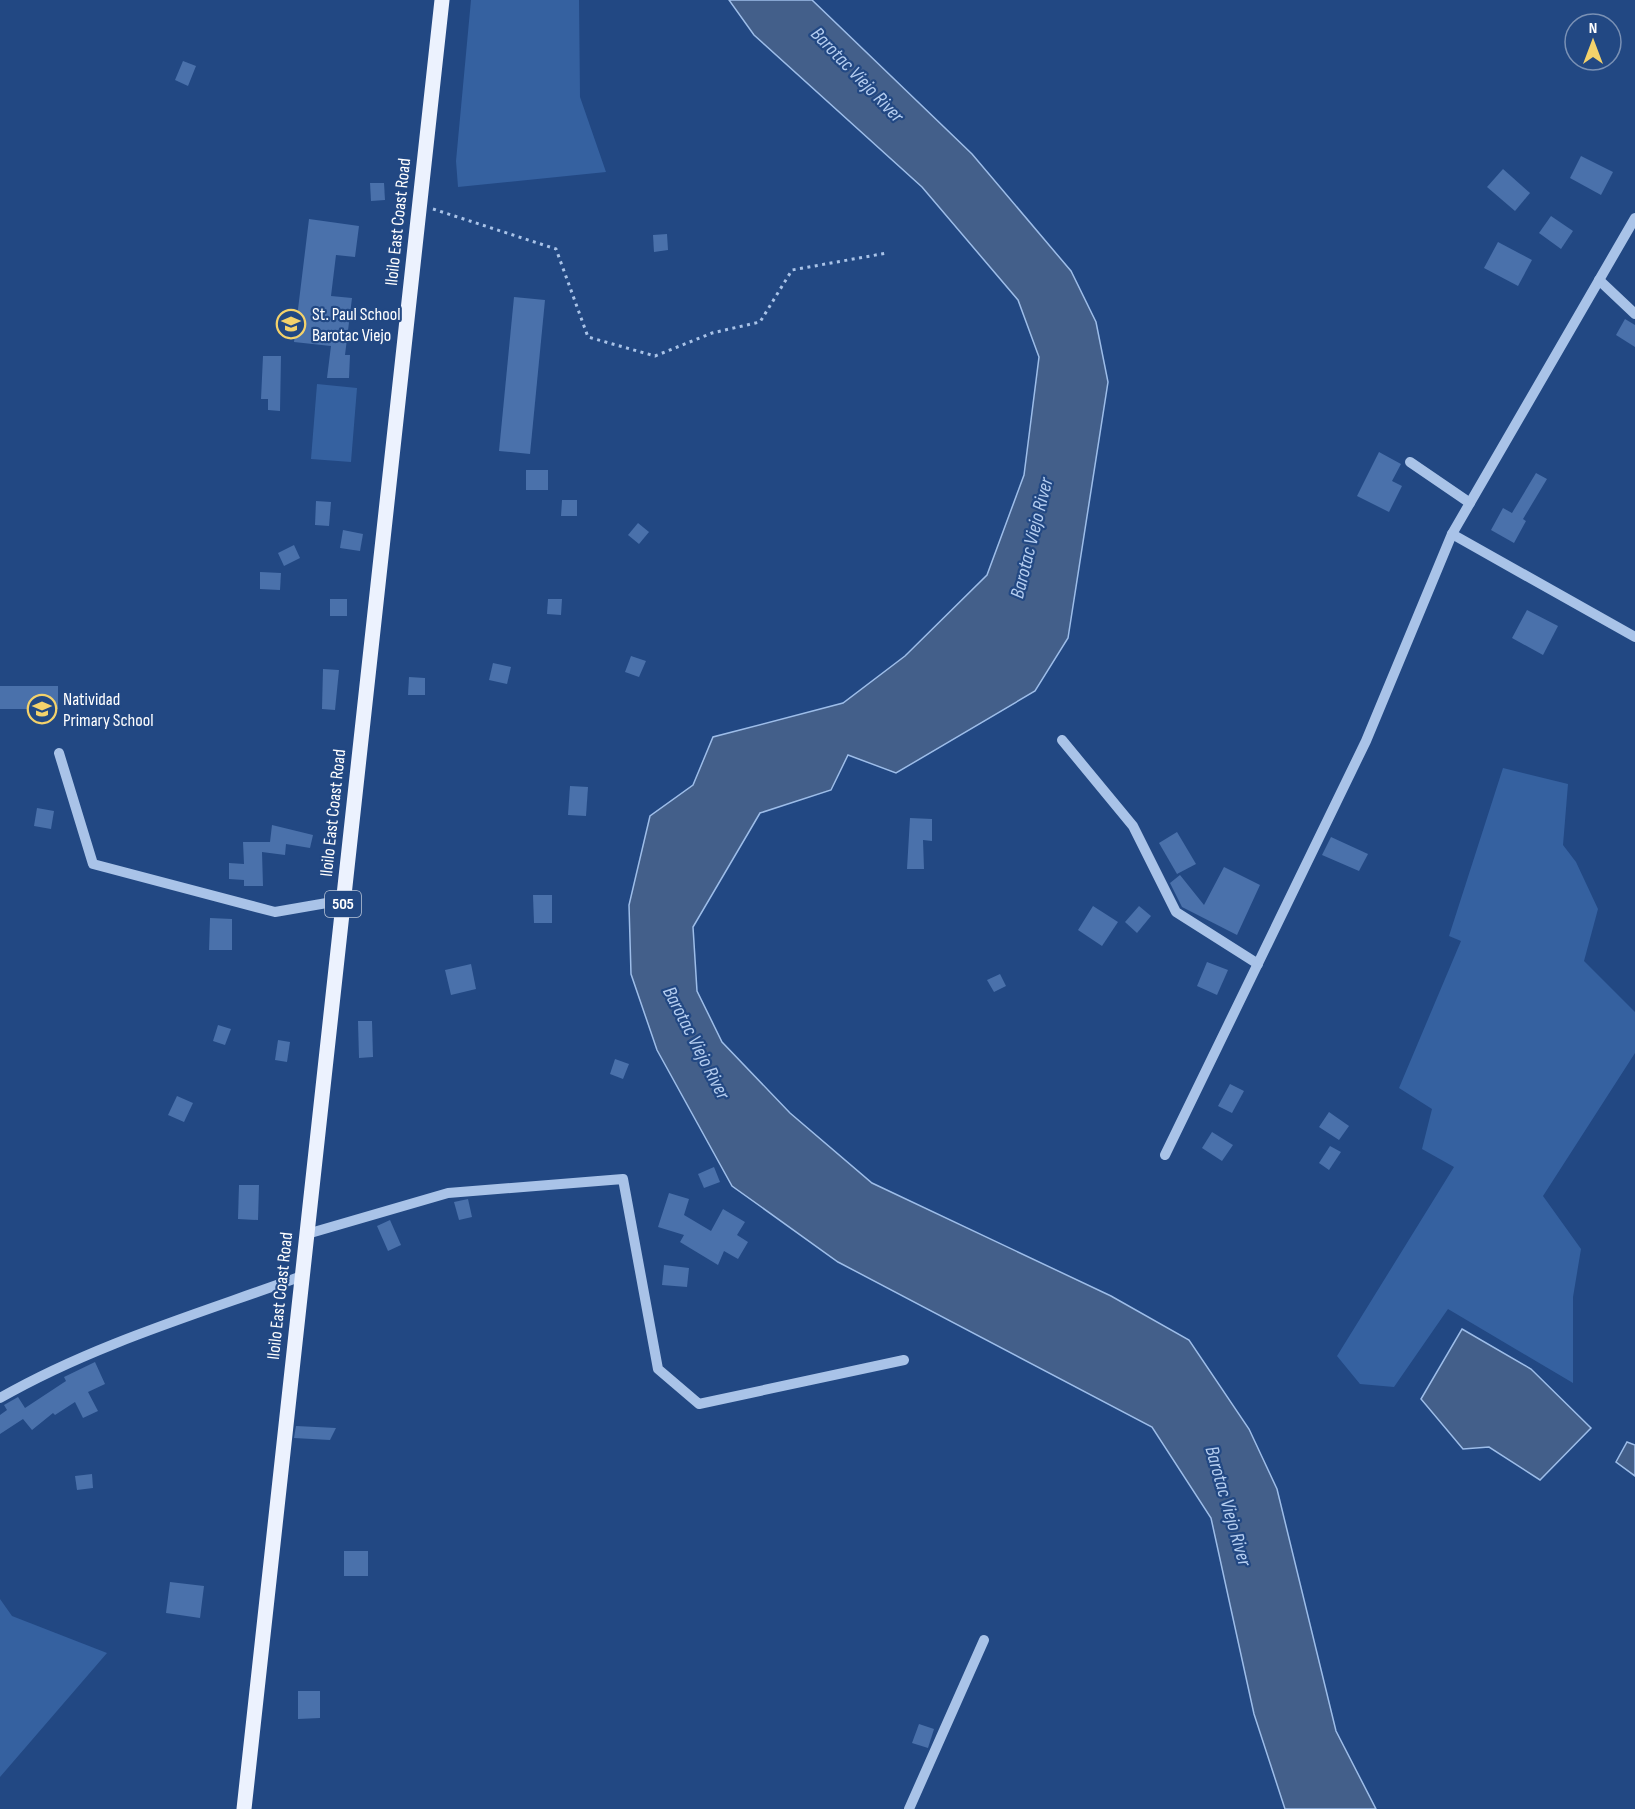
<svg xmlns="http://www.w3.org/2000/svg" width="1635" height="1809" font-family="'Sofia Sans Condensed',sans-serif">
	<rect width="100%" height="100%" fill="#224883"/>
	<g fill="#3561a0">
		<polygon points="471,0 579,0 580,97 606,172 458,187 456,161"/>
		<polygon points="317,384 357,388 351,462 311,459"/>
		<polygon points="1503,768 1568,784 1563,845 1576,862 1598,909 1584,961 1635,1012 1635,1053 1543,1196 1581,1249 1573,1297 1573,1383 1448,1309 1394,1387 1360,1384 1337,1356 1454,1167 1422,1149 1432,1109 1399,1088 1461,941 1449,936"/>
		<polygon points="0,1599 12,1616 107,1653 0,1777"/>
	</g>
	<g fill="#435f8a" stroke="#9dbde9" stroke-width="1.5">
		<polygon points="729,0 812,0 972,154 1071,271 1096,322 1108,382 1068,638 1035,691 896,773 848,755 831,790 760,813 693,927 697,991 722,1042 790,1113 872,1183 1111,1296 1189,1340 1249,1429 1277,1489 1336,1731 1376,1809 1285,1809 1254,1714 1211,1518 1152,1427 838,1262 732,1186 657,1050 631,974 629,905 650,816 693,785 713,737 843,703 905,656 987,575 1024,475 1039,357 1018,300 922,187 754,35"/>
		<polygon points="1462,1329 1531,1369 1591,1428 1540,1480 1489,1447 1463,1449 1421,1399"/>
		<polygon points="1627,1442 1635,1445 1635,1476 1616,1462"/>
	</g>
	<g fill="#4a71ab">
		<polygon points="183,61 196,66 188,86 175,80"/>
		<polygon points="1581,156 1613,172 1601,195 1570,178"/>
		<polygon points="1503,169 1530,193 1515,211 1487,187"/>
		<polygon points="370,183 384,183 385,200 371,201"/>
		<polygon points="1551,216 1573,231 1561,249 1539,233"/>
		<polygon points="309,219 359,226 355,257 336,255 331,296 352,298 345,355 350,355 349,378 327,378 331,346 294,342"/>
		<polygon points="667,234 668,250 654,252 653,235"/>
		<polygon points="1498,242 1532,260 1518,286 1484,268"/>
		<polygon points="514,297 545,300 530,454 499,451"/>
		<polygon points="1625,319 1635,325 1635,347 1616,335"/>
		<polygon points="263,356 281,356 280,411 268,410 268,399 261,399"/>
		<polygon points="1379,452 1401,464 1392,481 1402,486 1389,512 1357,496"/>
		<rect x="526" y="470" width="22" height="20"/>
		<polygon points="1536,473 1547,479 1523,519 1526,521 1514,543 1491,530 1503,508 1512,513"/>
		<polygon points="562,500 577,500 577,516 561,516"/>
		<polygon points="316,501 331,502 329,526 315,525"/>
		<polygon points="638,523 649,532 639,544 628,535"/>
		<polygon points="343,530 363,534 360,551 340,548"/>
		<polygon points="294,545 300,558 284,566 278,553"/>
		<polygon points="260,572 281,573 280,590 260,589"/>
		<rect x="330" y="599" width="17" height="17"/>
		<polygon points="548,599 562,599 561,615 547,614"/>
		<polygon points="1527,610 1558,626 1543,655 1512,638"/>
		<polygon points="631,656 646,661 639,677 625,672"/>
		<polygon points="493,663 511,667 507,684 489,680"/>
		<polygon points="323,669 339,670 335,710 322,709"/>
		<polygon points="409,677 425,678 425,695 408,695"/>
		<rect x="0" y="686" width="58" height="23"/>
		<polygon points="570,786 588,787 586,816 568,815"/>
		<polygon points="37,808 54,811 51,829 34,826"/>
		<polygon points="910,818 932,819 932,841 923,840 924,869 907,869"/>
		<polygon points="272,825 313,835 310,848 286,844 285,855 262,852 263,886 244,886 244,880 229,879 229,863 244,864 243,842 270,842"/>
		<polygon points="1177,832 1196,864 1177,874 1159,843"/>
		<polygon points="1331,837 1368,854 1359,871 1322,855"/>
		<polygon points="1224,867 1260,885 1237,935 1182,907 1170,883 1180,875 1204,905"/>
		<polygon points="533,895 552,895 552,923 534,923"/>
		<polygon points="1093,906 1118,922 1102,946 1078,930"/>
		<polygon points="1139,906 1151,916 1137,933 1125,922"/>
		<polygon points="210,918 232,919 232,950 209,950"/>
		<polygon points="1207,962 1228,970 1217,995 1197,986"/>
		<polygon points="471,964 476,989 451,995 445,970"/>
		<polygon points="1000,974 1006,986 994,992 987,980"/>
		<polygon points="358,1021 372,1021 373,1057 359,1058"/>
		<polygon points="218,1025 231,1029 225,1045 213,1041"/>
		<polygon points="278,1040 290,1042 287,1062 275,1060"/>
		<polygon points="615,1059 629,1064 623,1079 610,1074"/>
		<polygon points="1230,1084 1244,1091 1232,1113 1218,1106"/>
		<polygon points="177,1096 193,1103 184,1122 168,1115"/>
		<polygon points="1329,1112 1349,1126 1339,1140 1319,1127"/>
		<polygon points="1212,1132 1233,1145 1222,1161 1202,1148"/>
		<polygon points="1330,1146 1341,1152 1329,1170 1319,1163"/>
		<polygon points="714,1167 720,1182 704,1188 698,1174"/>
		<polygon points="239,1185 259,1185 258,1220 238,1219"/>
		<polygon points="669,1193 689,1199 684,1215 711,1231 723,1209 745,1222 737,1235 748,1242 738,1259 724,1251 718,1265 680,1242 684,1235 658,1227"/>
		<polygon points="468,1199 472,1217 459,1220 454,1202"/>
		<polygon points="390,1220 401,1245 388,1251 377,1226"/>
		<polygon points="664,1265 689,1268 687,1287 662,1285"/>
		<polygon points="95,1362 105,1384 88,1392 98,1411 83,1418 75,1402 55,1415 53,1413 32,1430 23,1419 0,1434 0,1415 7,1410 4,1405 18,1397 25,1408 66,1381 64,1377"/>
		<polygon points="296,1426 336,1428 330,1440 294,1438"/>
		<polygon points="92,1474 93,1488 77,1490 75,1476"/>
		<rect x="344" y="1551" width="24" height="25"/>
		<polygon points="170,1582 204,1586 200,1618 166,1613"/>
		<polygon points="298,1691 320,1691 320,1718 298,1719"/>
		<polygon points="919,1724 934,1729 928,1748 912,1743"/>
	</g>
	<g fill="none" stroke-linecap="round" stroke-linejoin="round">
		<polyline stroke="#a9c3e8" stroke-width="3" stroke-dasharray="3 4.5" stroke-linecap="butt" points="433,209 556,249 588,337 655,356 712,333 760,322 792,270 887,253"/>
		<g stroke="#a9c3e8" stroke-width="10">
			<polyline points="1599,280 1635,314"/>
			<polyline points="1410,462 1470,503"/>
			<polyline points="1452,534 1635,637"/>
			<polyline points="1062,740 1133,826 1176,912 1258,964"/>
			<polyline points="59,753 93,864 275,912 344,900"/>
			<polyline points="1165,1155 1366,741 1452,534 1635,218"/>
			<polyline points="307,1234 448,1193 623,1179 658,1369 699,1404 904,1360"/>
			<path d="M0,1398C94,1344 201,1313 302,1276"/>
			<polyline points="909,1809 984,1640"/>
		</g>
		<polyline stroke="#ecf2fe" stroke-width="15" points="244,1809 442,0"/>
	</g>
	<defs>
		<g id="school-ring" transform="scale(1.5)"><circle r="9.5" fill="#224883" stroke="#f4d26b" stroke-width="1.5"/><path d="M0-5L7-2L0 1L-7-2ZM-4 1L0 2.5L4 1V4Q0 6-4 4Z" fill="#f4d26b"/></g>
	</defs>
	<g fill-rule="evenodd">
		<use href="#school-ring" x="291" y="324"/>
		<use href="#school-ring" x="42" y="709"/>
	</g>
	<g text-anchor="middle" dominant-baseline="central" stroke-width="4.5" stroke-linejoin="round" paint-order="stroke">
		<rect fill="#224883" stroke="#bdc8da" stroke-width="1.5" x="325" y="891" width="36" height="26" rx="4.5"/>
		<g font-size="16" font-weight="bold" fill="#fff">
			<text x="343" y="904">505</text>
		</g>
		<g font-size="18" fill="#fff" stroke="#224883">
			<text transform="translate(398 222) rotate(-84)">Iloilo East Coast Road</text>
			<text transform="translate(333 813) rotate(-84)">Iloilo East Coast Road</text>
			<text transform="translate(280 1296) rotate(-84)">Iloilo East Coast Road</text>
		</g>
		<g font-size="18" fill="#fff" stroke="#224883" text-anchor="start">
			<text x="312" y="314">St. Paul School<tspan x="312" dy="21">Barotac Viejo</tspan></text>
			<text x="63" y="699">Natividad<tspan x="63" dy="21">Primary School</tspan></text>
		</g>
		<g font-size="20" font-style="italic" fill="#b4cdf0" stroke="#224883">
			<text transform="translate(857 75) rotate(46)">Barotac Viejo River</text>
			<text transform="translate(1032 538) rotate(-76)">Barotac Viejo River</text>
			<text transform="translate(696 1043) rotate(63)">Barotac Viejo River</text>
			<text transform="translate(1228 1506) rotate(74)">Barotac Viejo River</text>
		</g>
	</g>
	<g transform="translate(1593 42)"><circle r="28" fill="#224883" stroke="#7a91b5" stroke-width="1.5"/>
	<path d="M0-4.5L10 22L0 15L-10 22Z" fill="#f4d26b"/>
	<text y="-9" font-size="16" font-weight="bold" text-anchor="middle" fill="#ffffff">N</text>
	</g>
</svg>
